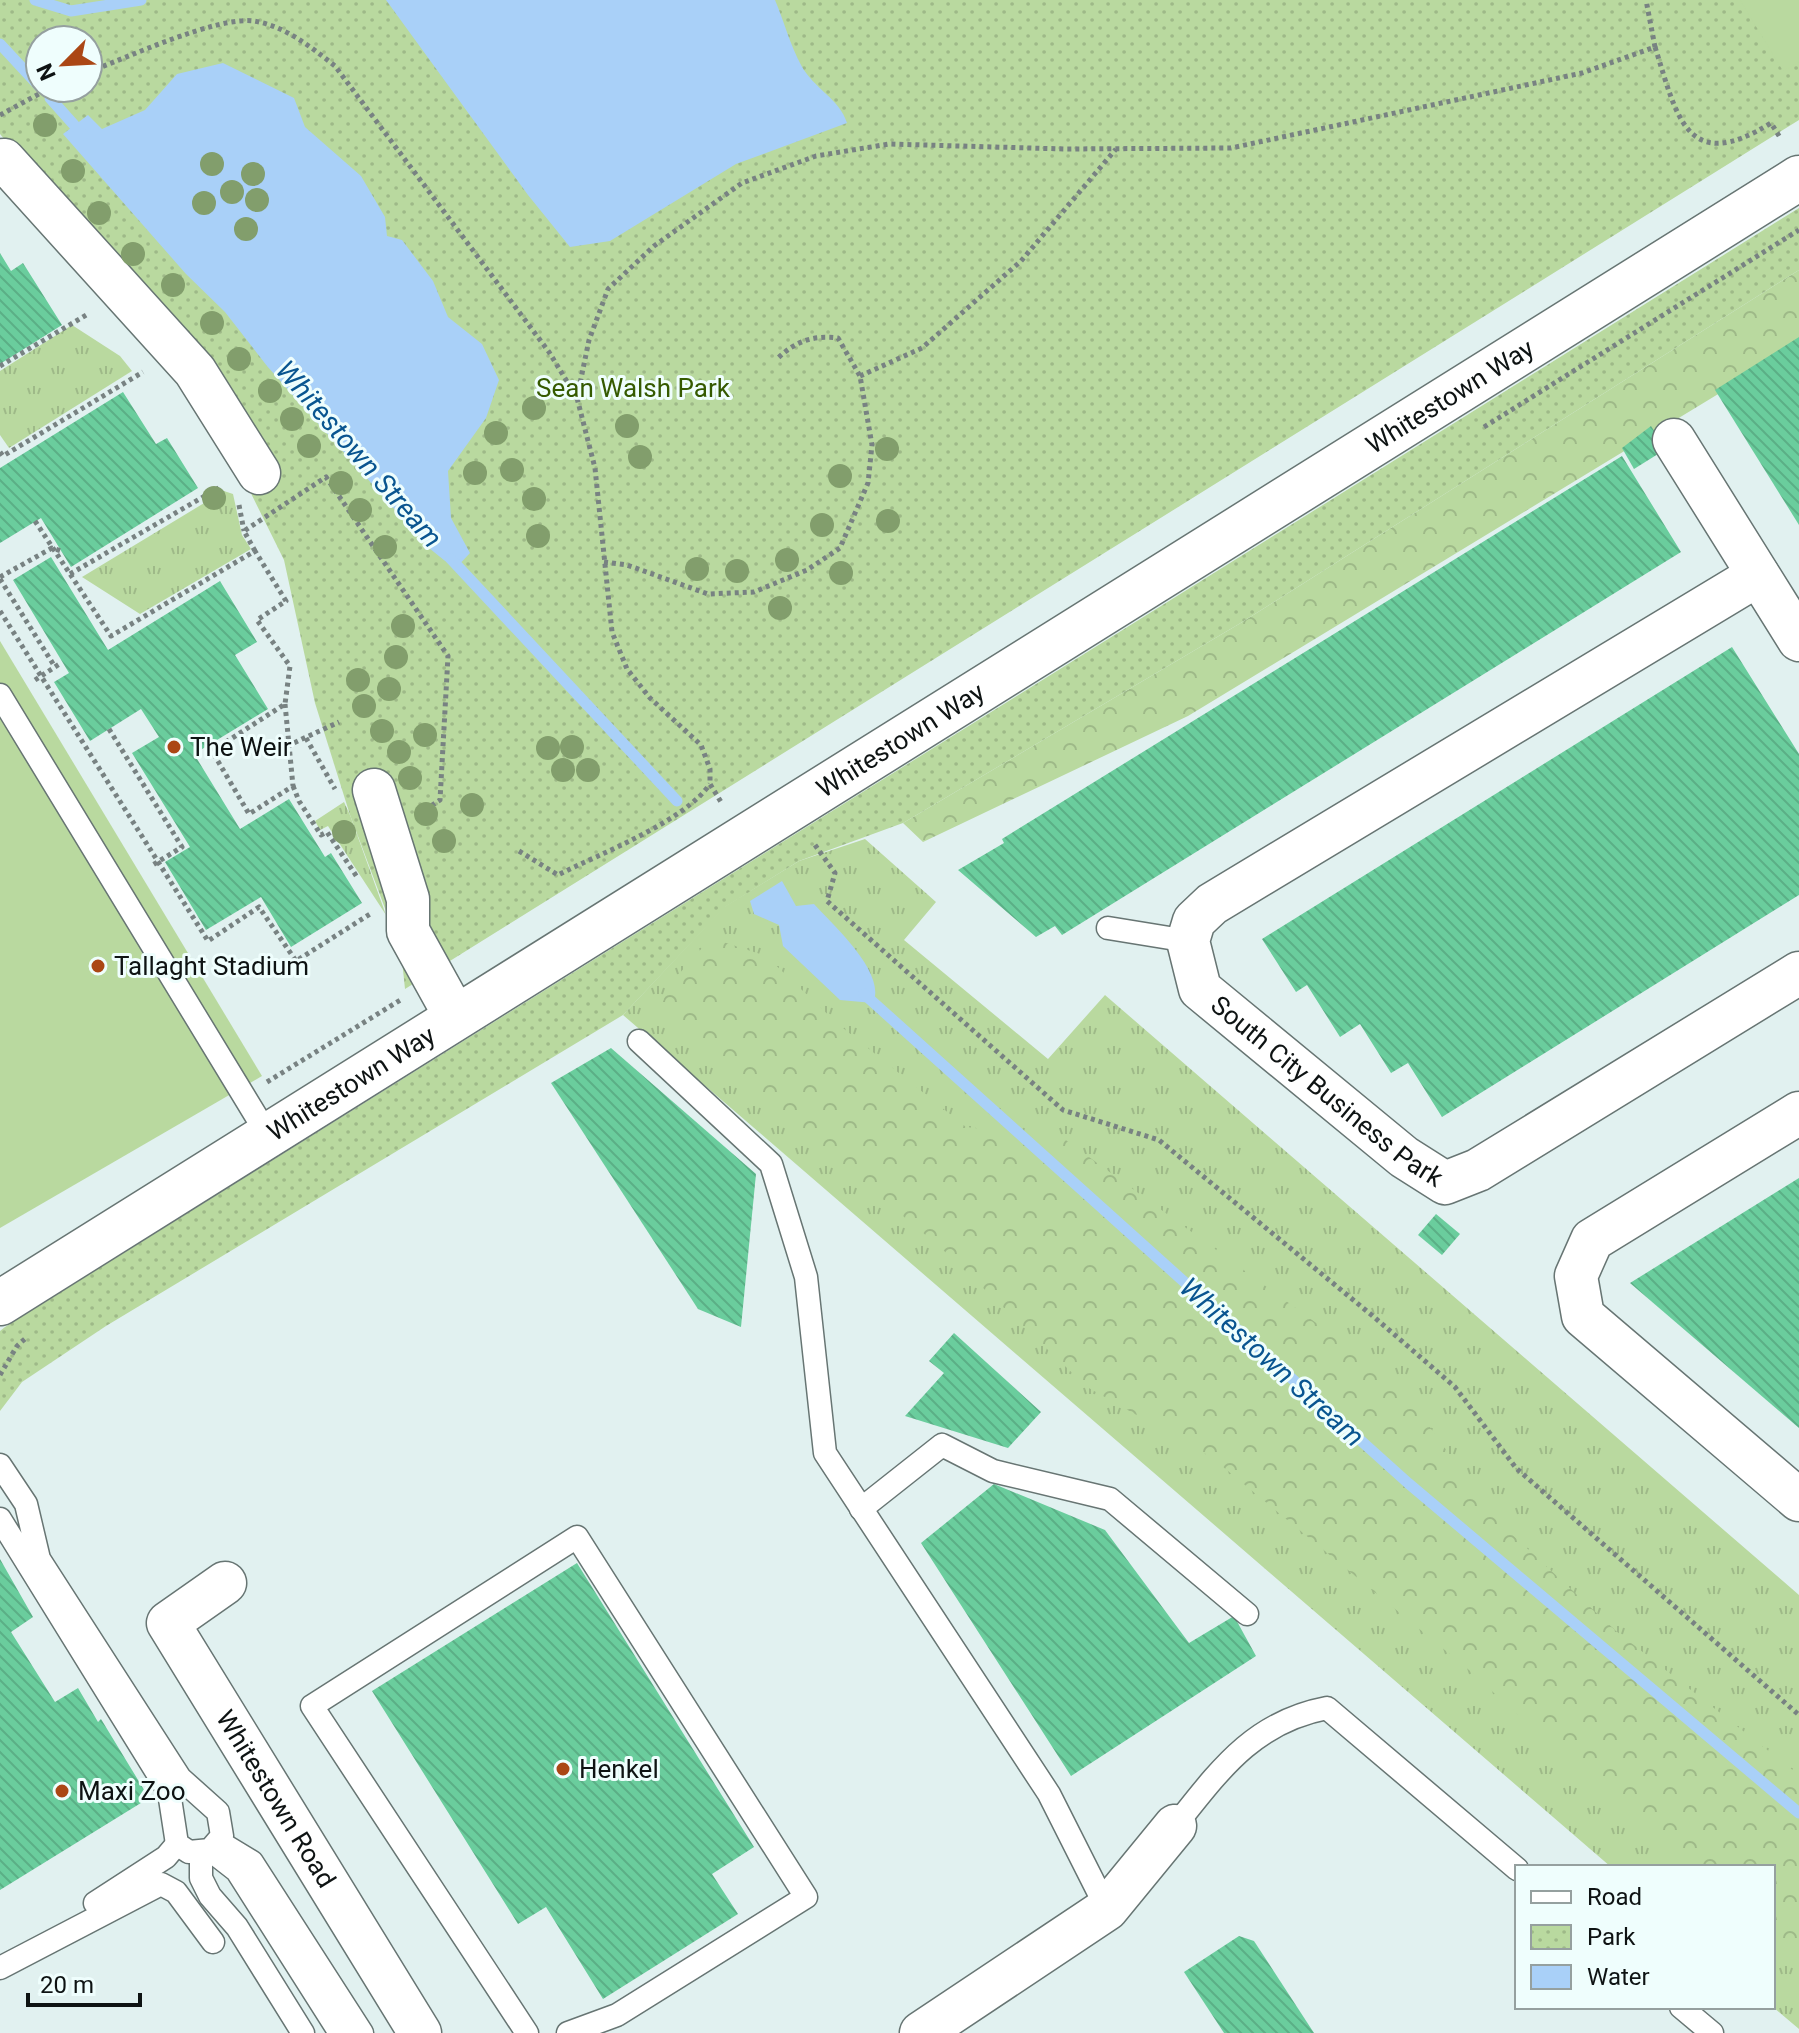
<svg xmlns="http://www.w3.org/2000/svg" width="1799" height="2033" font-family="Roboto,sans-serif">
	<defs>
		<pattern id="grass-tufts" width="24" height="20" patternUnits="userSpaceOnUse" patternTransform="scale(2)"><rect width="24" height="20" fill="#b9d99f"/><path d="M3 7l-1-3M5 7V3M7 7l1-3M15 17l-1-3M17 17v-4M19 17l1-3" fill="none" stroke="#9eb988"/></pattern>
		<pattern id="forest-crowns" width="20" height="18" patternUnits="userSpaceOnUse" patternTransform="scale(2)"><rect width="20" height="18" fill="#b9d99f"/><path d="M2 6a3 3 0 1 1 6 0M12 15a3 3 0 1 1 6 0" fill="none" stroke="#9eb988"/></pattern>
		<pattern id="park-dots" width="8" height="8" patternUnits="userSpaceOnUse" patternTransform="scale(2)"><rect width="8" height="8" fill="#b9d99f"/><path d="M2 2h.1M6 6h.1" fill="none" stroke="#9eb988" stroke-width="1.8" stroke-linecap="round"/></pattern>
		<pattern id="building-back-hatch" width="6" height="6" patternUnits="userSpaceOnUse" patternTransform="scale(2)"><rect width="6" height="6" fill="#6acd9d"/><path d="M-1 5l2 2M0 0l6 6M5-1l2 2" fill="none" stroke="#5baf86"/></pattern>
	</defs>
	<rect width="100%" height="100%" fill="#e1f1f0"/>
	<g fill="url(#grass-tufts)">
		<polygon points="72,325 120,356 132,371 9,448 0,435 0,371"/>
		<polygon points="224,491 233,494 242,535 251,549 140,614 82,577"/>
		<polygon points="344,802 350,815 386,915 328,826 320,830 315,821"/>
		<polygon points="865,839 936,902 904,940 1048,1059 1105,995 1799,1595 1799,2029 1773,2007 1773,1867 1611,1867 623,1015 724,907 799,861"/>
	</g>
	<g fill="url(#forest-crowns)">
		<polygon points="1799,270 1799,345 1188,716 923,842 903,823 1239,624"/>
		<polygon points="711,938 766,956 838,1024 966,1127 1063,1138 1401,1385 1489,1513 1616,1631 1799,1775 1799,1963 1773,1942 1773,1867 1683,1867 1469,1670 1211,1457 1087,1387 941,1248 659,1011 670,984"/>
	</g>
	<g fill="url(#park-dots)" fill-rule="evenodd">
		<path d="M0,0H1799V120L405,989L401,951L350,815L315,703L284,560L231,453L65,211L0,134ZM40,40H88V88H40Z"/>
		<polygon points="1799,208 1799,270 1239,624 903,823 799,861 725,907 623,1015 106,1326 22,1382 0,1411 0,1331 5,1327"/>
	</g>
	<g fill="#b9d99f">
		<polygon points="1740,0 1799,0 1799,62 1783,71"/>
		<polygon points="0,641 262,1076 0,1228"/>
	</g>
	<g fill="#a9d0f8">
		<path d="M386,0H775C784,21 790,45 801,65C813,88 840,99 847,123L736,164L610,241L570,247L528,195Z"/>
		<polygon points="223,63 294,98 305,127 361,176 385,217 387,236 402,240 433,281 448,317 482,344 499,380 486,418 448,471 451,518 470,553 455,569 429,548 267,366 225,312 186,274 63,134 88,115 102,129 145,110 177,74"/>
		<path d="M782,881L796,906L814,904C833,925 887,973 873,1003L840,1000L783,946L779,925L754,914L750,901Z"/>
	</g>
	<g fill="none" stroke-linecap="round" stroke-linejoin="round">
		<g stroke="#a9d0f8" stroke-width="11">
			<polyline points="35,0 71,11 141,0"/>
			<polyline points="0,44 39,86"/>
			<polyline points="50,98 83,135"/>
			<polyline points="451,559 677,801"/>
			<polyline points="864,994 1408,1483 1799,1813"/>
		</g>
	</g>
	<g fill="url(#building-back-hatch)">
		<polygon points="0,253 11,271 23,263 62,325 0,364"/>
		<polygon points="1799,337 1799,525 1715,390"/>
		<polygon points="123,392 156,444 167,438 198,488 71,567 41,518 0,543 0,468"/>
		<polygon points="1651,426 1666,449 1634,469 1622,448"/>
		<polygon points="1622,456 1681,552 1062,935 1055,926 1036,937 958,870 1004,843 1002,839"/>
		<polygon points="51,557 108,650 220,581 257,642 235,655 268,709 194,754 240,829 289,799 325,857 331,853 362,903 291,947 261,897 206,930 165,862 190,847 132,753 159,737 141,709 90,741 54,682 69,673 13,580"/>
		<polygon points="1732,647 1799,754 1799,895 1442,1117 1408,1063 1391,1073 1360,1024 1340,1037 1307,985 1296,992 1262,939"/>
		<polygon points="611,1048 756,1174 741,1327 698,1309 551,1083"/>
		<polygon points="1799,1178 1799,1428 1630,1283"/>
		<polygon points="1436,1214 1460,1234 1442,1255 1418,1235"/>
		<polygon points="954,1333 1041,1412 1008,1448 905,1416 944,1373 929,1361"/>
		<polygon points="994,1484 1105,1530 1189,1643 1234,1616 1256,1656 1071,1776 921,1543"/>
		<polygon points="0,1559 33,1617 11,1632 55,1702 78,1688 98,1722 101,1719 149,1798 0,1890"/>
		<polygon points="577,1563 754,1847 712,1874 738,1914 603,1999 546,1907 518,1924 372,1691"/>
		<polygon points="1239,1936 1254,1941 1314,2033 1224,2033 1184,1972"/>
	</g>
	<g fill="none" stroke-linecap="round" stroke-linejoin="round">
		<g stroke="#677573" stroke-width="25">
			<g id="lane">
				<polyline points="0,695 267,1134"/>
				<polyline points="1108,928 1188,941"/>
				<polyline points="639,1041 771,1164 806,1277 825,1453 1049,1794 1107,1909"/>
				<polyline points="0,1465 26,1504 39,1559 180,1778 218,1812 222,1836 210,1850 189,1852 177,1844 169,1792 0,1519"/>
				<polyline points="861,1509 942,1445 993,1471 1110,1499 1247,1614"/>
				<path d="M1175,1826C1219,1771 1253,1722 1327,1708L1517,1869"/>
				<polyline points="219,1842 252,1862 362,2033"/>
				<polyline points="210,1850 237,1871 340,2033"/>
				<polyline points="201,1854 201,1878 210,1896 237,1927 303,2033"/>
				<polyline points="95,1903 166,1857 177,1844"/>
				<polyline points="0,1968 161,1884 176,1892 213,1942"/>
				<polyline points="1681,2007 1712,2033"/>
				<polyline points="527,2033 312,1706 577,1537 806,1897 617,2015 568,2033"/>
			</g>
		</g>
		<g stroke="#677573" stroke-width="45">
			<g id="street">
				<polyline points="0,163 4,160 195,371 259,473"/>
				<polyline points="1674,440 1799,640"/>
				<path id="s1" d="M1758,575L1212,904L1194,921L1188,941L1200,989L1404,1157L1445,1183L1478,1170L1799,973"/>
				<polyline points="374,790 408,899 408,931 455,1016"/>
				<polyline points="1799,1113 1592,1240 1576,1276 1583,1316 1799,1500"/>
				<path id="s2" d="M225,1583L168,1623L420,2033"/>
				<polyline points="921,2033 1107,1909 1175,1826"/>
			</g>
		</g>
		<g stroke="#677573" stroke-width="47">
			<g id="secondary">
				<path id="s3" d="M0,1303L1799,178"/>
			</g>
		</g>
		<g stroke="#788282" stroke-width="5" stroke-dasharray="4 4" stroke-linecap="butt">
			<path d="M1655,47C1677,116 1686,176 1771,123L1781,139"/>
			<path d="M88,72C127,58 216,16 254,21C285,26 311,47 335,66L549,352L577,398L595,468L612,632L627,669L650,698L701,745L710,769V784L721,802"/>
			<polyline points="0,115 50,88"/>
			<polyline points="0,366 88,314"/>
			<polyline points="860,376 922,348 1021,261 1116,149"/>
			<polyline points="577,398 589,340 608,289 654,246 742,183 816,156 889,144 1065,149 1231,148 1582,73 1655,47 1646,0"/>
			<polyline points="1484,427 1799,230"/>
			<polyline points="0,452 3,456 143,372"/>
			<polyline points="239,505 244,531"/>
			<polyline points="35,521 111,636 255,551 286,601 257,620 290,666 285,704"/>
			<polyline points="255,551 244,531 326,477 448,656 440,800 422,812"/>
			<path d="M604,562L627,565L708,594L754,592L807,570L840,548L868,483L872,445L860,376L838,338C813,335 796,341 778,358"/>
			<polyline points="70,574 222,486"/>
			<polyline points="0,577 52,548 61,551"/>
			<polyline points="0,579 55,667"/>
			<polyline points="0,611 208,941 259,907 296,961 370,914"/>
			<polyline points="35,680 61,663"/>
			<polygon points="285,704 293,786 249,814 212,751"/>
			<polyline points="109,729 182,847 151,866"/>
			<polyline points="306,738 335,789"/>
			<polyline points="287,746 339,722"/>
			<polyline points="293,786 299,801 321,835 327,832 357,877"/>
			<polyline points="815,845 835,873 827,901 1063,1110 1159,1140 1374,1317 1455,1387 1516,1468 1799,1715"/>
			<path d="M519,851L558,875C601,853 684,822 710,784"/>
			<polyline points="267,1082 402,999"/>
			<polyline points="0,1375 17,1346 27,1337"/>
		</g>
		<use href="#lane" stroke="#fff" stroke-width="22"/>
		<use href="#street" stroke="#fff" stroke-width="42"/>
		<use href="#secondary" stroke="#fff" stroke-width="44"/>
	</g>
	<g fill="#829e6c">
		<circle cx="45" cy="125" r="12"/>
		<circle cx="212" cy="164" r="12"/>
		<circle cx="73" cy="171" r="12"/>
		<circle cx="253" cy="174" r="12"/>
		<circle cx="232" cy="192" r="12"/>
		<circle cx="257" cy="200" r="12"/>
		<circle cx="204" cy="203" r="12"/>
		<circle cx="99" cy="213" r="12"/>
		<circle cx="246" cy="229" r="12"/>
		<circle cx="133" cy="254" r="12"/>
		<circle cx="173" cy="285" r="12"/>
		<circle cx="212" cy="323" r="12"/>
		<circle cx="239" cy="359" r="12"/>
		<circle cx="270" cy="391" r="12"/>
		<circle cx="534" cy="408" r="12"/>
		<circle cx="292" cy="419" r="12"/>
		<circle cx="627" cy="426" r="12"/>
		<circle cx="496" cy="433" r="12"/>
		<circle cx="309" cy="446" r="12"/>
		<circle cx="887" cy="449" r="12"/>
		<circle cx="640" cy="457" r="12"/>
		<circle cx="512" cy="470" r="12"/>
		<circle cx="475" cy="473" r="12"/>
		<circle cx="840" cy="476" r="12"/>
		<circle cx="341" cy="483" r="12"/>
		<circle cx="214" cy="498" r="12"/>
		<circle cx="534" cy="499" r="12"/>
		<circle cx="360" cy="510" r="12"/>
		<circle cx="888" cy="521" r="12"/>
		<circle cx="822" cy="525" r="12"/>
		<circle cx="538" cy="536" r="12"/>
		<circle cx="385" cy="547" r="12"/>
		<circle cx="787" cy="560" r="12"/>
		<circle cx="697" cy="569" r="12"/>
		<circle cx="737" cy="571" r="12"/>
		<circle cx="841" cy="573" r="12"/>
		<circle cx="780" cy="608" r="12"/>
		<circle cx="403" cy="626" r="12"/>
		<circle cx="396" cy="657" r="12"/>
		<circle cx="358" cy="680" r="12"/>
		<circle cx="389" cy="689" r="12"/>
		<circle cx="364" cy="706" r="12"/>
		<circle cx="382" cy="731" r="12"/>
		<circle cx="425" cy="735" r="12"/>
		<circle cx="572" cy="747" r="12"/>
		<circle cx="548" cy="748" r="12"/>
		<circle cx="399" cy="752" r="12"/>
		<circle cx="563" cy="770" r="12"/>
		<circle cx="588" cy="770" r="12"/>
		<circle cx="410" cy="778" r="12"/>
		<circle cx="472" cy="805" r="12"/>
		<circle cx="426" cy="814" r="12"/>
		<circle cx="344" cy="832" r="12"/>
		<circle cx="444" cy="841" r="12"/>
	</g>
	<g fill="#ab4715" stroke="#effefd" stroke-width="3">
		<circle cx="174" cy="747" r="8"/>
		<circle cx="98" cy="966" r="8"/>
		<circle cx="563" cy="1769" r="8"/>
		<circle cx="62" cy="1791" r="8"/>
	</g>
	<g text-anchor="middle" dominant-baseline="central" stroke-width="6" stroke-linejoin="round" paint-order="stroke">
		<g font-size="26" fill="#355a00" stroke="#effefd">
			<text x="633" y="388">Sean Walsh Park</text>
		</g>
		<g font-size="26" fill="#0e1313" stroke="#effefd">
			<text stroke="none"><textPath href="#s3" startOffset="1710">Whitestown Way</textPath></text>
			<text stroke="none"><textPath href="#s3" startOffset="1062">Whitestown Way</textPath></text>
			<text stroke="none"><textPath href="#s3" startOffset="414">Whitestown Way</textPath></text>
			<text stroke="none"><textPath href="#s1" startOffset="896">South City Business Park</textPath></text>
			<text stroke="none"><textPath href="#s2" startOffset="276">Whitestown Road</textPath></text>
		</g>
		<g font-size="26" fill="#0e1313" stroke="#effefd" text-anchor="start">
			<text x="190" y="747">The Weir</text>
			<text x="114" y="966">Tallaght Stadium</text>
			<text x="579" y="1769">Henkel</text>
			<text x="78" y="1791">Maxi Zoo</text>
		</g>
		<g font-size="28" font-style="italic" fill="#095590" stroke="#effefd">
			<text transform="translate(359 454) rotate(49)">Whitestown Stream</text>
			<text transform="translate(1272 1362) rotate(42)">Whitestown Stream</text>
		</g>
	</g>
	<rect x="1515" y="1865" width="260" height="144" fill="#effefd" stroke="#95a09f" stroke-width="2"/>
	<rect x="1531" y="1891" width="40" height="12" fill="#ffffff" stroke="#95a09f" stroke-width="2"/>
	<text x="1587" y="1905" font-size="24" fill="#0e1313">Road</text>
	<rect x="1531" y="1925" width="40" height="24" fill="url(#park-dots)" stroke="#95a09f" stroke-width="2"/>
	<text x="1587" y="1945" font-size="24" fill="#0e1313">Park</text>
	<rect x="1531" y="1965" width="40" height="24" fill="#a9d0f8" stroke="#95a09f" stroke-width="2"/>
	<text x="1587" y="1985" font-size="24" fill="#0e1313">Water</text>
	<g transform="translate(64 64) rotate(246)"><circle r="38" fill="#effefd" stroke="#95a09f" stroke-width="2"/>
	<path d="M0-6L14 30L0 20L-14 30Z" fill="#ab4715"/>
	<text y="-12" font-size="22" font-weight="bold" text-anchor="middle" fill="#0e1313">N</text>
	</g>
	<path d="M28 1993v12h112v-12" fill="none" stroke="#0e1313" stroke-width="4"/>
	<text x="40" y="1993" font-size="24" fill="#0e1313" stroke="#effefd" stroke-width="6" paint-order="stroke">20 m</text>
</svg>
